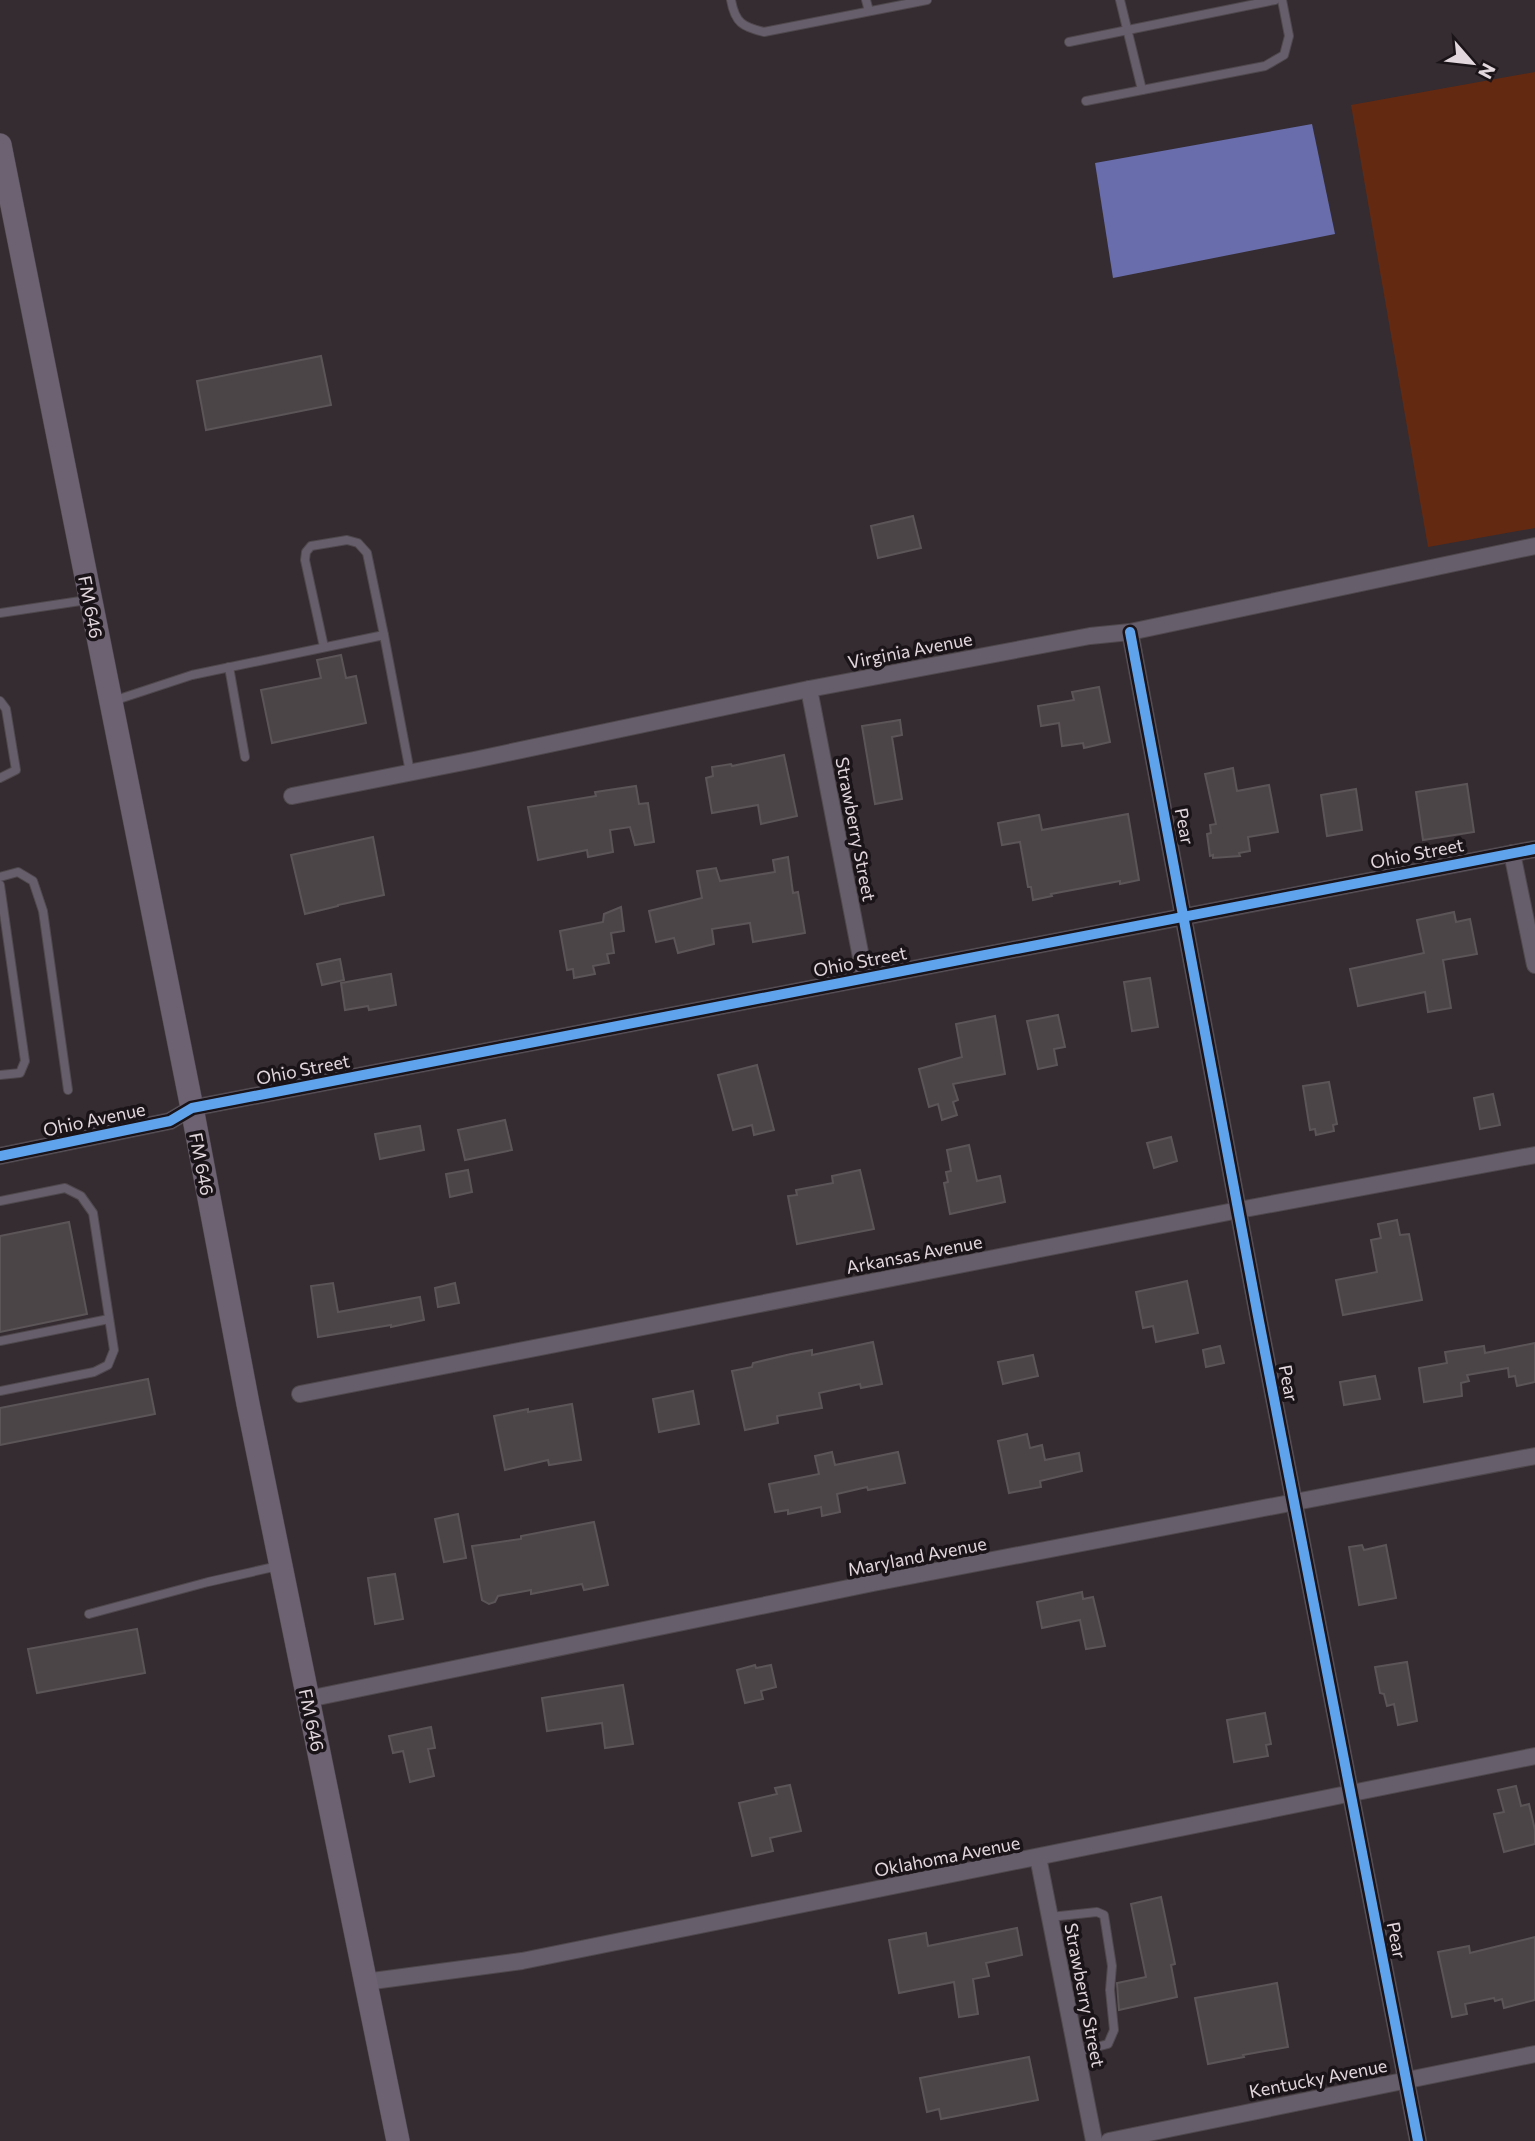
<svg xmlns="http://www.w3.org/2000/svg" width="1535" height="2141" font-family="Commissioner,sans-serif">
	<rect width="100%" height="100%" fill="#342c31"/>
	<polygon fill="#642911" points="1535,72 1535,528 1428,547 1351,105"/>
	<polygon fill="#696dab" points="1312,124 1335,234 1113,278 1095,163"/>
	<g fill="#4c4548" stroke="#5c5558" stroke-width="2">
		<polygon points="321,356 331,405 206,430 197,381"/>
		<polygon points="913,516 921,548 878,558 871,526"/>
		<polygon points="341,655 346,678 356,676 366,723 272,743 261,690 321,678 317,660"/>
		<polygon points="1099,687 1110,742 1084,748 1083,743 1062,746 1059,723 1041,726 1038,706 1074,700 1072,692"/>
		<polygon points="900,720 902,735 892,737 902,799 875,804 862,726"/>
		<polygon points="784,755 797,816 761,824 758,805 712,813 706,778 713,776 712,767 731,764 732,766"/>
		<polygon points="1233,768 1237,791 1269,785 1278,832 1248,837 1250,851 1239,853 1240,856 1213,858 1213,855 1210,856 1207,834 1211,833 1210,825 1216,824 1205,774"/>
		<polygon points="1467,784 1474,832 1423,840 1416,792"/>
		<polygon points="636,786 639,804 648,803 654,842 635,845 630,827 610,830 613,852 588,857 587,850 538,860 528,807 596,796 595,792"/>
		<polygon points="1356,789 1362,830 1327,836 1321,795"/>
		<polygon points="1128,814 1139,880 1120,884 1120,881 1051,894 1052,896 1033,900 1031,887 1028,887 1020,842 1002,845 998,823 1039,815 1042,830"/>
		<polygon points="373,837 384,895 338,905 338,906 305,914 291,855"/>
		<polygon points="788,857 793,893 798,892 805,933 753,942 750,923 712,929 714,944 678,953 674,938 656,942 649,911 702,898 697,871 716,868 720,881 775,872 773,860"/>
		<polygon points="621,907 624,931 611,933 614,953 607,954 609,963 593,966 595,974 574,978 573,969 567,970 560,931 603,922 604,914"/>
		<polygon points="1454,912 1456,922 1470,919 1477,954 1443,960 1451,1008 1428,1012 1425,992 1358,1006 1350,969 1424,953 1417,920"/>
		<polygon points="340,959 344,980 322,985 317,964"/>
		<polygon points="391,974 396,1005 369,1010 368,1006 345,1010 341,983"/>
		<polygon points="1150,978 1158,1027 1132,1031 1124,982"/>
		<polygon points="1058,1015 1065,1047 1054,1049 1057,1065 1038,1069 1027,1021"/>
		<polygon points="995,1016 1005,1074 953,1084 958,1100 953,1102 957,1115 942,1120 938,1104 929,1107 919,1069 962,1057 956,1024"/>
		<polygon points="757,1065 774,1130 754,1135 752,1125 733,1130 718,1075"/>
		<polygon points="1329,1082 1337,1124 1333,1125 1334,1131 1316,1135 1315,1129 1310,1130 1303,1086"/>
		<polygon points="1493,1094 1500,1125 1480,1129 1474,1098"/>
		<polygon points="505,1120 512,1150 465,1160 458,1130"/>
		<polygon points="420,1126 424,1150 380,1159 375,1134"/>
		<polygon points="1171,1137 1177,1161 1154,1168 1147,1143"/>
		<polygon points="969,1145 977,1181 1000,1176 1005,1202 950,1214 944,1183 948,1182 946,1172 951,1171 947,1150"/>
		<polygon points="468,1170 472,1192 450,1197 446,1174"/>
		<polygon points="860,1170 874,1229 797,1244 788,1196 797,1195 796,1190 833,1183 832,1176"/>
		<polygon points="1397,1220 1400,1235 1409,1234 1422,1300 1343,1315 1336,1280 1377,1272 1371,1240 1381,1238 1378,1224"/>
		<polygon points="69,1222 87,1314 0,1332 0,1236"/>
		<polygon points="1187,1281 1198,1333 1156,1342 1153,1326 1143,1328 1136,1292"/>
		<polygon points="333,1283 338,1312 420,1297 424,1320 391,1327 391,1325 318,1337 311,1286"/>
		<polygon points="455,1283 459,1303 438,1307 435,1288"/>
		<polygon points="873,1342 882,1384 861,1388 860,1384 819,1393 822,1408 777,1416 778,1423 745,1430 732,1371 752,1367 753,1363 791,1354 812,1350 812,1355"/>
		<polygon points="1535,1343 1535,1382 1517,1386 1515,1376 1509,1377 1508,1368 1467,1375 1469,1381 1461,1383 1462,1396 1424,1402 1419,1368 1447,1363 1445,1352 1484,1346 1485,1353"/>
		<polygon points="1220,1346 1224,1363 1206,1367 1203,1350"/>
		<polygon points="1033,1355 1038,1376 1003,1384 998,1362"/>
		<polygon points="1375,1376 1380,1399 1344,1405 1340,1382"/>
		<polygon points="148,1379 155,1414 0,1445 0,1408"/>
		<polygon points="693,1391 699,1424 659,1432 653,1399"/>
		<polygon points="572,1404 581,1460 549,1465 548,1460 505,1470 494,1416 528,1409 528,1412"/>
		<polygon points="1027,1434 1030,1448 1042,1445 1045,1460 1079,1453 1082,1471 1040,1481 1041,1487 1009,1493 998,1441"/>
		<polygon points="832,1452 835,1465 898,1452 905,1483 868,1490 867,1487 837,1494 840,1512 822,1516 821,1507 788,1514 788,1510 775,1512 769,1484 819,1474 815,1456"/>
		<polygon points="458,1514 466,1558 444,1562 435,1519"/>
		<polygon points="594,1522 608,1585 584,1590 582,1584 531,1594 531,1590 498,1596 495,1602 489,1604 482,1600 472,1546 521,1539 521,1536"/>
		<polygon points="1362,1545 1364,1550 1386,1545 1396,1598 1359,1605 1349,1547"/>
		<polygon points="395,1574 403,1619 375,1624 368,1578"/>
		<polygon points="1082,1592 1083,1599 1093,1597 1105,1646 1086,1649 1080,1620 1042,1628 1037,1602"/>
		<polygon points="137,1629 145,1673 37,1693 28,1649"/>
		<polygon points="1407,1662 1417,1721 1398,1725 1394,1704 1387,1706 1384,1694 1380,1693 1375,1667"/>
		<polygon points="755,1665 756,1668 771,1665 776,1687 761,1691 763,1699 745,1703 737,1670"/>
		<polygon points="623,1685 633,1744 605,1748 602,1723 547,1731 542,1698"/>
		<polygon points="1265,1713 1271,1744 1266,1745 1268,1756 1234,1762 1227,1720"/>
		<polygon points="431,1727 435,1748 428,1749 434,1776 410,1782 403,1751 393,1753 389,1736"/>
		<polygon points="790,1785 801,1831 770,1838 773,1851 752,1856 739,1803 777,1794 775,1788"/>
		<polygon points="1516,1786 1521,1806 1529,1804 1535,1830 1535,1844 1504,1852 1494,1814 1504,1812 1498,1790"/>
		<polygon points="1161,1897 1175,1964 1171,1965 1177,1997 1119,2010 1117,1983 1146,1977 1131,1904"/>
		<polygon points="1017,1928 1022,1955 986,1963 989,1976 973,1979 978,2014 959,2017 954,1982 899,1993 889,1940 926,1933 928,1946"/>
		<polygon points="1535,1937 1535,2000 1504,2008 1502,1999 1495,2001 1494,1998 1465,2004 1467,2014 1452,2017 1438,1952 1469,1946 1470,1953"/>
		<polygon points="1277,1983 1288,2047 1243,2055 1244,2057 1208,2064 1195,1998"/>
		<polygon points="1029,2057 1038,2100 941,2119 939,2109 927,2112 920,2078"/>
	</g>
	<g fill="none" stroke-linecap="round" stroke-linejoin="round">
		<g stroke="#4f484c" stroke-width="10">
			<g id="service">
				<path d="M731,0C735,23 743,27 764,32L927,0"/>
				<polyline points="866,0 869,11"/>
				<polyline points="1120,0 1142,90"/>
				<polyline points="1069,42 1275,0"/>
				<polyline points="1086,101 1265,66 1284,55 1289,36 1282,0"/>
				<polyline points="0,613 87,600"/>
				<polyline points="324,647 305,560 306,552 311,546 347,540 358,543 367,553 384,635"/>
				<polyline points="229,667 245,757"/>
				<polyline points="0,701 6,709 16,770 0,778"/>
				<polyline points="113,701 192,675 384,635 410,772"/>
				<polyline points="0,877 18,872 33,881 43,911 68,1090"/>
				<polyline points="0,885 25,1061 20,1073 0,1075"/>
				<polyline points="0,1201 65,1188 81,1196 93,1213 114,1350 108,1365 94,1372 0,1391"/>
				<polyline points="0,1341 109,1319"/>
				<polyline points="89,1614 208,1582 278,1566"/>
				<polyline points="1050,1917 1097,1912 1104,1915 1112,1966 1110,1990 1114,2030 1108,2044 1077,2052"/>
			</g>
		</g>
		<g stroke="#4f484c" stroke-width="18">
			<g id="minor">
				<polyline points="1130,632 1258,1316 1418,2141"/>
				<polyline points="809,689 865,978"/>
				<polyline points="292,796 474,760 809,689 1090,636 1130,632 1535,546"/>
				<polyline points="1512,853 1535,965"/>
				<polyline points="0,1156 170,1121 192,1108 1535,849"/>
				<polyline points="300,1394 1239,1210 1535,1155"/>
				<polyline points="308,1699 873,1583 1535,1456"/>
				<polyline points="1038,1857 1094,2141"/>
				<polyline points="365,1982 522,1961 1535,1756"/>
				<polyline points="1109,2141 1535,2054"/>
			</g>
		</g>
		<g stroke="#4f484c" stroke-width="24">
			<polyline id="secondary" points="0,145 192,1108 248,1404 398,2141"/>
		</g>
		<use href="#service" stroke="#675e6c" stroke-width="8"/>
		<use href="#minor" stroke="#675e6c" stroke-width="16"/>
		<use href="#secondary" stroke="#6c6272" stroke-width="23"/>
		<g stroke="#1a1318" stroke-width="15">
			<g id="cycleway">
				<polyline points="1130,632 1258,1316 1418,2141"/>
				<polyline points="0,1156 170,1121 192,1108 1535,849"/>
			</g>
		</g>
		<use href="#cycleway" stroke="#60a3ed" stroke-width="10"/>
	</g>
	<g text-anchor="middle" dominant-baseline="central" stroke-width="7" stroke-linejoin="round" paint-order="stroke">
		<g font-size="18" fill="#e1d7dd" stroke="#1a1318">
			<text transform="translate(91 607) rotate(79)">FM 646</text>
			<text transform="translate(910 650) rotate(-11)">Virginia Avenue</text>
			<text transform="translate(1185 826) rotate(79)">Pear</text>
			<text transform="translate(856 829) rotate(79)">Strawberry Street</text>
			<text transform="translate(1417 853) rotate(-11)">Ohio Street</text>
			<text transform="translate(860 961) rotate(-11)">Ohio Street</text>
			<text transform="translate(303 1069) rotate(-11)">Ohio Street</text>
			<text transform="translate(94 1119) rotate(-12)">Ohio Avenue</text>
			<text transform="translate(202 1164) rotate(79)">FM 646</text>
			<text transform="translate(914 1254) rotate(-11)">Arkansas Avenue</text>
			<text transform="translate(1289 1383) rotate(79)">Pear</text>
			<text transform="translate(917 1556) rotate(-11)">Maryland Avenue</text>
			<text transform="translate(312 1720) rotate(78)">FM 646</text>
			<text transform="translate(947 1856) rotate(-11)">Oklahoma Avenue</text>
			<text transform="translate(1397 1940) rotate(79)">Pear</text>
			<text transform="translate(1085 1995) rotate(79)">Strawberry Street</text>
			<text transform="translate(1318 2078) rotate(-11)">Kentucky Avenue</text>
		</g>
	</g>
	<g transform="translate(1472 63) rotate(118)" stroke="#1a1318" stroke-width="5" paint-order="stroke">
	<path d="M0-5L12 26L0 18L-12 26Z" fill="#e1d7dd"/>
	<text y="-10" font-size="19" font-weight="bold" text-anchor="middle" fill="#e1d7dd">N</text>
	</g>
</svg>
